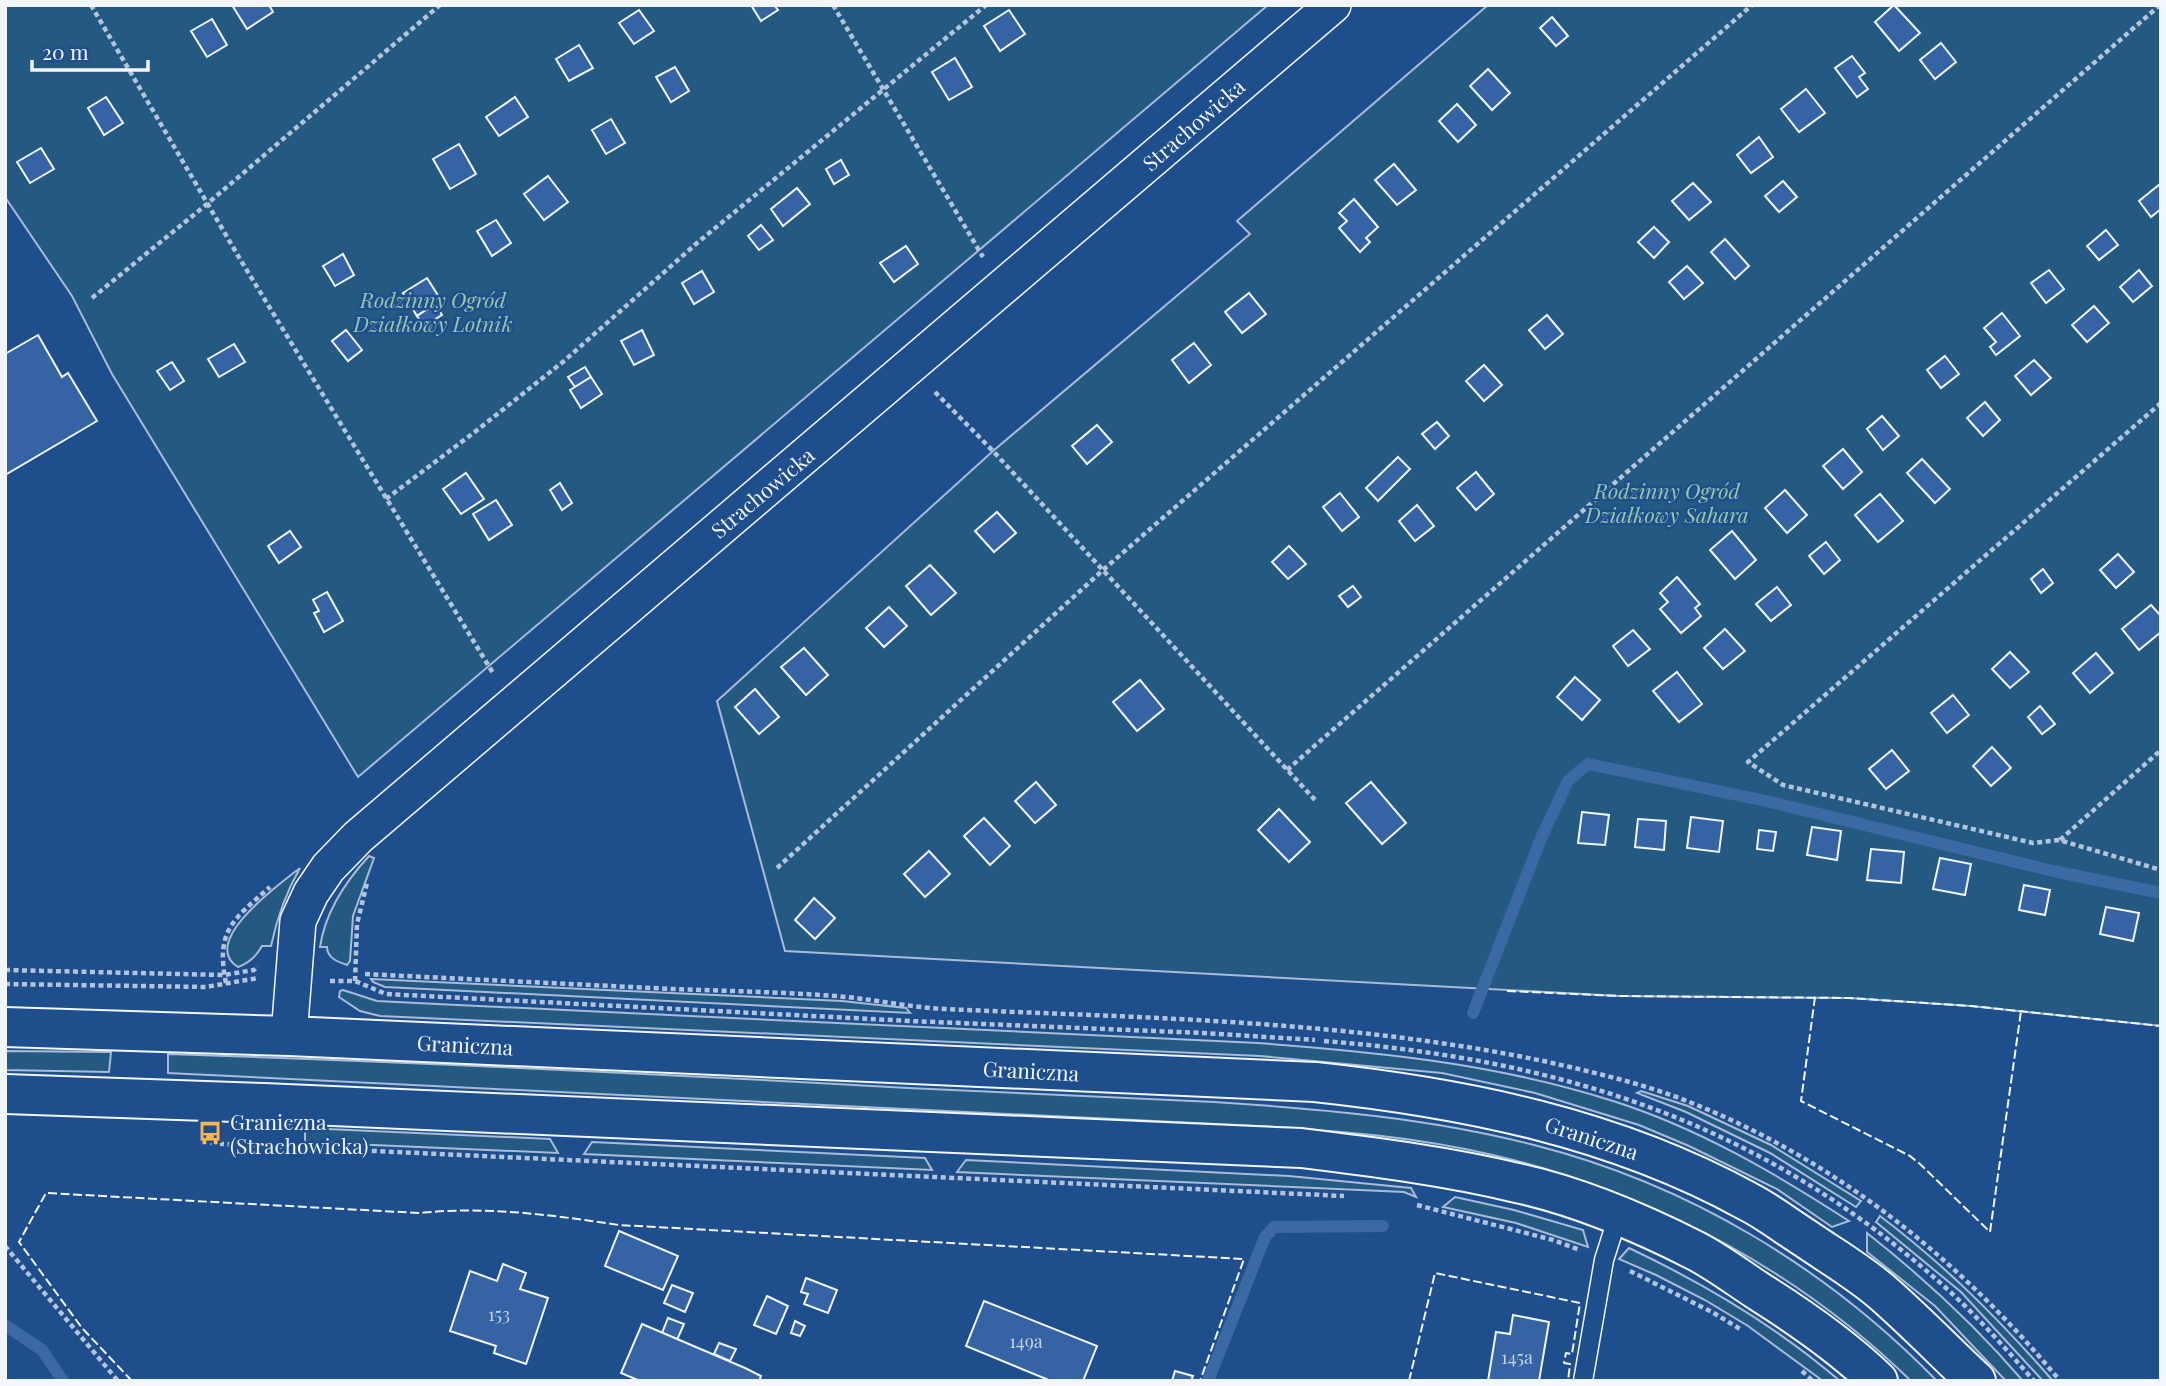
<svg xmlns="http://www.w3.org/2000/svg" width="2166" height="1386" font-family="'Playfair Display',serif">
	<rect width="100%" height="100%" fill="#1f4e8c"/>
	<g fill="#245a82" stroke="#a8bbd7" stroke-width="2">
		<polygon points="5,5 1268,5 358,777 112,374 72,296 5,197"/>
		<polygon points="1488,5 2161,5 2161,1026 1971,1006 1849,998 1619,996 785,951 717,701 993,451 1250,234 1237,221"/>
		<path d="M369,856L374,858L353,916L350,961L347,965C338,962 327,958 327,947H320C325,913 346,881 369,856Z"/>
		<path d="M300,868C285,894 277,918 271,946H262C256,957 249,963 238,967C198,942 281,883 300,868Z"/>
		<polygon points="371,979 842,1001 906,1008 910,1013 385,987 373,982"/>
		<path d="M343,990L377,1001L437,1004L1258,1043C1379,1052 1498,1064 1613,1101C1698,1128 1775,1173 1849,1221L1832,1227L1777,1189L1689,1146L1639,1125L1535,1093L1442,1073L1260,1056L380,1016L360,1011L339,997L340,991Z"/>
		<polygon points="5,1051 111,1052 109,1072 5,1070"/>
		<path d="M168,1054C415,1062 662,1074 908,1088C1010,1093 1112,1097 1214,1102C1322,1109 1429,1118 1534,1145C1688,1184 1827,1268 1937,1381H1911C1777,1250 1598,1166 1412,1140C1374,1134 1335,1132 1296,1128L168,1073Z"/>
		<polygon points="1641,1091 1688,1106 1771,1145 1861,1201 1856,1207 1770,1153 1686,1112 1637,1093"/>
		<polygon points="305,1128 550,1139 558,1153 305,1142"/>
		<polygon points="592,1142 925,1158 932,1170 584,1154"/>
		<polygon points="966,1160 1289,1176 1411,1188 1416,1197 1404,1192 957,1172"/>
		<polygon points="1455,1197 1514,1210 1583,1230 1588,1247 1516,1223 1443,1207"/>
		<path d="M1880,1216C1946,1266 1998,1318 2053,1381H2043L1961,1292L1876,1222Z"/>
		<path d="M1867,1233C1924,1278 1976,1326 2023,1381H2006L1935,1306L1867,1252Z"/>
		<path d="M1629,1248C1705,1284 1776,1326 1840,1381H1823L1748,1326L1705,1300L1656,1275L1619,1259Z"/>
	</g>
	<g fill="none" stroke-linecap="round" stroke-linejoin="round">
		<g stroke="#3b69a3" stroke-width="12">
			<polyline points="1473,1013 1542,836 1568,781 1588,764 1766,801 2053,871 2161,893"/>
			<polyline points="5,1325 42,1350 63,1381"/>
			<polyline points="1208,1381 1265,1237 1274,1227 1383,1226"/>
		</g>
	</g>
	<g fill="#3563a3" stroke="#f2f6ff" stroke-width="2">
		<polygon points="232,5 269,5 273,12 247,29"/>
		<polygon points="751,5 774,5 778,10 761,21"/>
		<polygon points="1894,5 1920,33 1899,51 1875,22"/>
		<polygon points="639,10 654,31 634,44 619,23"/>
		<polygon points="1009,10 1025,34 1000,51 984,26"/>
		<polygon points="1552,17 1568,36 1556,46 1540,28"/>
		<polygon points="212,19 227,45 207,57 191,31"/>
		<polygon points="1941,43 1956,62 1935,79 1920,60"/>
		<polygon points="579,45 593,68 569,81 556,59"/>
		<polygon points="1852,56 1865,73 1859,77 1868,89 1857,97 1835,68"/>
		<polygon points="955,58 972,87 949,100 932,72"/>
		<polygon points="675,67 689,91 671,102 656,77"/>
		<polygon points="1488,69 1510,93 1492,110 1470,86"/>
		<polygon points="1806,89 1825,113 1799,132 1781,109"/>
		<polygon points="106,97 123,123 104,135 88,108"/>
		<polygon points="515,97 528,117 499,136 486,117"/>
		<polygon points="1457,104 1476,125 1458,142 1439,121"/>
		<polygon points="611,119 625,143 606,154 592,130"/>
		<polygon points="1759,137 1773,157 1751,173 1737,155"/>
		<polygon points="459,144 476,174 450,189 433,159"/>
		<polygon points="41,148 54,169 30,183 17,162"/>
		<polygon points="841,160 849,175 834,184 826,169"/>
		<polygon points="1394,164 1416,190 1397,205 1375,180"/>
		<polygon points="548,176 568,202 544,220 524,194"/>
		<polygon points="1783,181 1797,197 1779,212 1765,196"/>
		<polygon points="1693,183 1711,202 1689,220 1672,201"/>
		<polygon points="2160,184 2161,209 2151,217 2139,201"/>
		<polygon points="797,188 810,204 783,226 771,209"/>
		<polygon points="1354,199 1378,227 1366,238 1370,242 1360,252 1339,228 1347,221 1339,213"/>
		<polygon points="496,220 511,243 492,256 477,231"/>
		<polygon points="761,225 773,240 759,250 748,236"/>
		<polygon points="1654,227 1669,242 1654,258 1638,242"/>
		<polygon points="2106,230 2118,245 2099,260 2087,246"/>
		<polygon points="1725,239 1749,266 1735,279 1711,252"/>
		<polygon points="906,246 918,264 894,282 880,263"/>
		<polygon points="343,254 354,275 335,286 323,266"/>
		<polygon points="1687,266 1703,283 1684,299 1669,282"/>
		<polygon points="2049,270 2064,289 2046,303 2031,283"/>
		<polygon points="2139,270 2152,286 2133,302 2120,287"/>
		<polygon points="702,271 714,292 694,304 682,283"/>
		<polygon points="427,278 441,300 417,316 403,293"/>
		<polygon points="1249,293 1266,314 1242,333 1225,312"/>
		<polygon points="435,304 442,315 424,326 417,316"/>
		<polygon points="2094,306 2109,323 2087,342 2072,325"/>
		<polygon points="2002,313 2020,336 1996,355 1990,347 1996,342 1984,328"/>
		<polygon points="1547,315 1563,334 1545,349 1529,330"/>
		<polygon points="346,330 362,350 348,361 332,341"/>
		<polygon points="642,330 654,355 634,365 621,341"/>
		<polygon points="38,335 62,377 68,373 97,421 5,475 5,354"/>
		<polygon points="1194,343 1211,365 1189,383 1172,360"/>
		<polygon points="234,344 245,362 219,377 208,359"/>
		<polygon points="1945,356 1959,374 1941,388 1927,370"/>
		<polygon points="2034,360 2051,378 2031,395 2015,376"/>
		<polygon points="172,362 184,381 170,390 157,371"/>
		<polygon points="1484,365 1502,385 1484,401 1466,381"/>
		<polygon points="585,367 591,377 575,387 568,377"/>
		<polygon points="591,377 602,394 581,408 570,390"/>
		<polygon points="1985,402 2000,420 1983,436 1967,418"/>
		<polygon points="1882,416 1899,436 1883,450 1867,429"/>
		<polygon points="1437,422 1449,436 1435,449 1422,434"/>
		<polygon points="1097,425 1112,442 1087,464 1072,446"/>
		<polygon points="1843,449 1862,472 1843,489 1823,466"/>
		<polygon points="1398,457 1410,469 1378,501 1366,488"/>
		<polygon points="1922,459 1950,489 1935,503 1907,473"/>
		<polygon points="1476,472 1494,494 1476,510 1457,488"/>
		<polygon points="466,473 484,499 461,514 443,489"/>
		<polygon points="560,483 572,503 562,510 550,490"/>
		<polygon points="1785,490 1807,515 1787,533 1765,508"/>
		<polygon points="1340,493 1359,517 1342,531 1323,507"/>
		<polygon points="1880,494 1903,521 1878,542 1855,515"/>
		<polygon points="496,500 512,525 489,540 473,514"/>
		<polygon points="1417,505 1434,526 1415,541 1399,521"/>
		<polygon points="997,512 1016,533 994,552 975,531"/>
		<polygon points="290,531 301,547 279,563 268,546"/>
		<polygon points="1732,531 1756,560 1735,579 1710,550"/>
		<polygon points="1826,542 1840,560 1824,574 1809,556"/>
		<polygon points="1289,546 1306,564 1288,579 1272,562"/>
		<polygon points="2118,554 2134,572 2116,588 2100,570"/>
		<polygon points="930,565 956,593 931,615 906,586"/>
		<polygon points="2043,569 2053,583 2041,593 2031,579"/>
		<polygon points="1677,577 1700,604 1695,608 1701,616 1681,633 1660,609 1668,602 1660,593"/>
		<polygon points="1353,586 1361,597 1348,607 1339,596"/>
		<polygon points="1777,587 1791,605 1771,621 1756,604"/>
		<polygon points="327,592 343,621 324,632 314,613 319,611 313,600"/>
		<polygon points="2151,605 2161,616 2161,632 2139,650 2122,629"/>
		<polygon points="889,607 907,626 884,647 866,628"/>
		<polygon points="1725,629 1745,651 1723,669 1704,648"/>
		<polygon points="1633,630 1650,649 1628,666 1613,646"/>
		<polygon points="804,648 828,675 806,695 781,667"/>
		<polygon points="2010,652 2029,672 2010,688 1992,669"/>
		<polygon points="2096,653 2113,673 2090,693 2073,673"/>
		<polygon points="1677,672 1702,704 1679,722 1653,691"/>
		<polygon points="1575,677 1600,700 1582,720 1557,697"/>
		<polygon points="1140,680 1164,709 1137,731 1113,702"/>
		<polygon points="755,689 779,717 759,734 735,707"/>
		<polygon points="1953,695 1969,715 1947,733 1931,713"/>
		<polygon points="2040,706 2055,724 2042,734 2028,717"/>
		<polygon points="1992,747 2011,768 1991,786 1973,766"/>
		<polygon points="1892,750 1909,771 1886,789 1869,769"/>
		<polygon points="1036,782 1056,805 1035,823 1015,801"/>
		<polygon points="1371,782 1406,823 1382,844 1346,803"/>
		<polygon points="1279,809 1310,842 1289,862 1258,830"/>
		<polygon points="1582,812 1609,815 1605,845 1578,843"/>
		<polygon points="1691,817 1723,821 1719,852 1687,848"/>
		<polygon points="984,818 1010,846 990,865 964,836"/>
		<polygon points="1638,819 1666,821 1664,850 1635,847"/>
		<polygon points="1812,827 1841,831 1837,860 1807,855"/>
		<polygon points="1759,830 1776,832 1773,851 1757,849"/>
		<polygon points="1871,849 1904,852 1901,883 1867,880"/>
		<polygon points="929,851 950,874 925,897 904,874"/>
		<polygon points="1940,858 1971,864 1965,895 1933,889"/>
		<polygon points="2024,885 2050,890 2045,915 2019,910"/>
		<polygon points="814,898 835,918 815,939 795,920"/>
		<polygon points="2106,907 2139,913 2133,941 2100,934"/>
		<polygon points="619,1231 678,1256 663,1290 605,1266"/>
		<polygon points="503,1264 526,1273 520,1289 548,1298 526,1364 494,1353 496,1346 450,1331 470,1271 497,1281"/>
		<polygon points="806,1278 837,1290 828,1313 804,1304 808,1294 801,1292"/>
		<polygon points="672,1285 693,1293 685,1312 664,1303"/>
		<polygon points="767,1296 788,1306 776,1334 754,1325"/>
		<polygon points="984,1301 1097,1346 1083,1381 1051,1381 966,1346"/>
		<polygon points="1513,1315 1549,1322 1539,1381 1488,1381 1496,1332 1510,1334"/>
		<polygon points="668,1318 684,1324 677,1340 662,1333"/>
		<polygon points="795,1321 805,1326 800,1336 791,1333"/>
		<polygon points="642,1324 745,1368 761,1376 759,1381 640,1381 621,1373"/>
		<polygon points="719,1343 736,1349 730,1361 714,1354"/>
		<polygon points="1175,1371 1193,1376 1191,1381 1172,1381"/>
	</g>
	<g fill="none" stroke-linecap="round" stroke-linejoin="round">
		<g stroke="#f2f6ff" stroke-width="21">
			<polyline id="lane" points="1583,1381 1604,1260 1618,1216"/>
		</g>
		<g stroke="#f2f6ff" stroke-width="38">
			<polyline id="street" points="289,1036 298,921 311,893 328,868 358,837 1333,5"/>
		</g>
		<g stroke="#f2f6ff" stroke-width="42">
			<g id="secondary">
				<path d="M5,1027L289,1036L1315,1082C1465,1098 1614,1128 1747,1201C1767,1211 1786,1226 1805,1238C1831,1256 1859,1272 1883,1293C1915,1321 1945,1352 1976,1381"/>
				<path d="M5,1094L264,1103L1301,1148C1374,1157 1446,1166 1517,1183C1577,1196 1641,1223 1696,1251C1719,1263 1741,1280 1763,1294C1804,1320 1843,1347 1878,1381"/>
			</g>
		</g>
		<g stroke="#b3c4dc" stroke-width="4.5" stroke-dasharray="5 3.5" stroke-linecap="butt">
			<polyline points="91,5 240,259 493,673"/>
			<polyline points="833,5 983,257"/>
			<polyline points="92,298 207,204 440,5"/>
			<polyline points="935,392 993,451 1316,801"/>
			<polyline points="2161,403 1748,762 1783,785 2033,843 2059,840 2161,870"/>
			<polyline points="386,499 476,431 564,361 697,243 986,5"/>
			<polyline points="1287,770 2160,5"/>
			<polyline points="2060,840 2161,750"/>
			<polyline points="777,868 1103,570 1752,5"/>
			<polyline points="5,970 224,975 254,970 258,966"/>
			<path d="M365,974C467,979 570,984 673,989C727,991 781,992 836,996C872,999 908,1007 944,1009C1146,1018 1349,1020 1548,1062C1592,1072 1636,1082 1679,1098C1829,1155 1958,1257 2060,1381"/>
			<polyline points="330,981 355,981 386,994 910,1021 1203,1033 1315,1040"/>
			<polyline points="355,981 357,924 367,883"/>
			<path d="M226,983C215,930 234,919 270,887"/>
			<polyline points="5,984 206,987 258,978"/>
			<path d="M1324,1041C1565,1060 1764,1124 1946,1288C1978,1317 2006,1349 2034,1381"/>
			<polyline points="202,1143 1344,1196"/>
			<polyline points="1417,1205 1553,1240 1580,1250"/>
			<polyline points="5,1246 118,1381"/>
			<polyline points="1630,1271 1712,1312 1740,1329"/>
			<polyline points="1802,1371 1813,1381"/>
		</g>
		<use href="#lane" stroke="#1f4e8c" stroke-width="18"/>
		<use href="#street" stroke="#1f4e8c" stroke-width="35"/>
		<use href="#secondary" stroke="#1f4e8c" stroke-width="38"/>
		<g stroke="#f2f6ff" stroke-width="2" stroke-dasharray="9 3.5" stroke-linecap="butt">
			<polyline points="1507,991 1619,996 1849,998 1971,1006 2161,1026"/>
			<polyline points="1815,997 1801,1101 1910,1156 1920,1164 1990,1232 2021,1011"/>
			<path d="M132,1381L82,1328L19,1242L46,1193L419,1213C487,1206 552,1215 619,1225L1244,1259L1200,1381"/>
			<polyline points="1409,1381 1435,1273 1580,1303 1572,1354 1566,1353 1564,1363 1570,1364 1568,1381"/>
		</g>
	</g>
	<defs>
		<g id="bus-bare" transform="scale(1.89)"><path d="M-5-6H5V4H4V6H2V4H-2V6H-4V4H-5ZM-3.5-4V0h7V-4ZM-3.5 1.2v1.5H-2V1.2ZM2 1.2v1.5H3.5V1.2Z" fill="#ffb74d" stroke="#1f4e8c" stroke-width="2.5" paint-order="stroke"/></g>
	</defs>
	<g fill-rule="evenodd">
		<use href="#bus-bare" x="210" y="1133"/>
	</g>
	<g text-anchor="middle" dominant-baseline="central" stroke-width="5" stroke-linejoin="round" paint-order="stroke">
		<g font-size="18" fill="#c3d1e8">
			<text x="499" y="1314">153</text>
			<text x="1026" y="1341">149a</text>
			<text x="1517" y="1357">145a</text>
		</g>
		<g font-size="21" fill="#f2f6ff" stroke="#1f4e8c">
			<text transform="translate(1193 124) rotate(-41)">Strachowicka</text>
			<text transform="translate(762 492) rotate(-40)">Strachowicka</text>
			<text transform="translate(465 1044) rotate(3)">Graniczna</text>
			<text transform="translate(1031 1070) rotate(3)">Graniczna</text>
			<text transform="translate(1592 1137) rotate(18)">Graniczna</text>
		</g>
		<g font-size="21" font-style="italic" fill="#97c8a6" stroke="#1f4e8c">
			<text x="433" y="299">Rodzinny Ogród<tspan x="433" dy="24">Działkowy Lotnik</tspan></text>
			<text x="1667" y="490">Rodzinny Ogród<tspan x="1667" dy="24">Działkowy Sahara</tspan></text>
		</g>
		<g font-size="21" fill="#f2f6ff" stroke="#1f4e8c" text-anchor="start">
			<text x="230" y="1121">Graniczna<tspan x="230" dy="24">(Strachowicka)</tspan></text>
		</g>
	</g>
	<rect width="2166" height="1386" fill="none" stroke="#f2f6ff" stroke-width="14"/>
	<path d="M32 60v10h116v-10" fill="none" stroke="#f2f6ff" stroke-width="3.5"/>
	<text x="42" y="60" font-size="21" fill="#f2f6ff" stroke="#1f4e8c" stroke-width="5" paint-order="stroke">20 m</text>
</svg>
